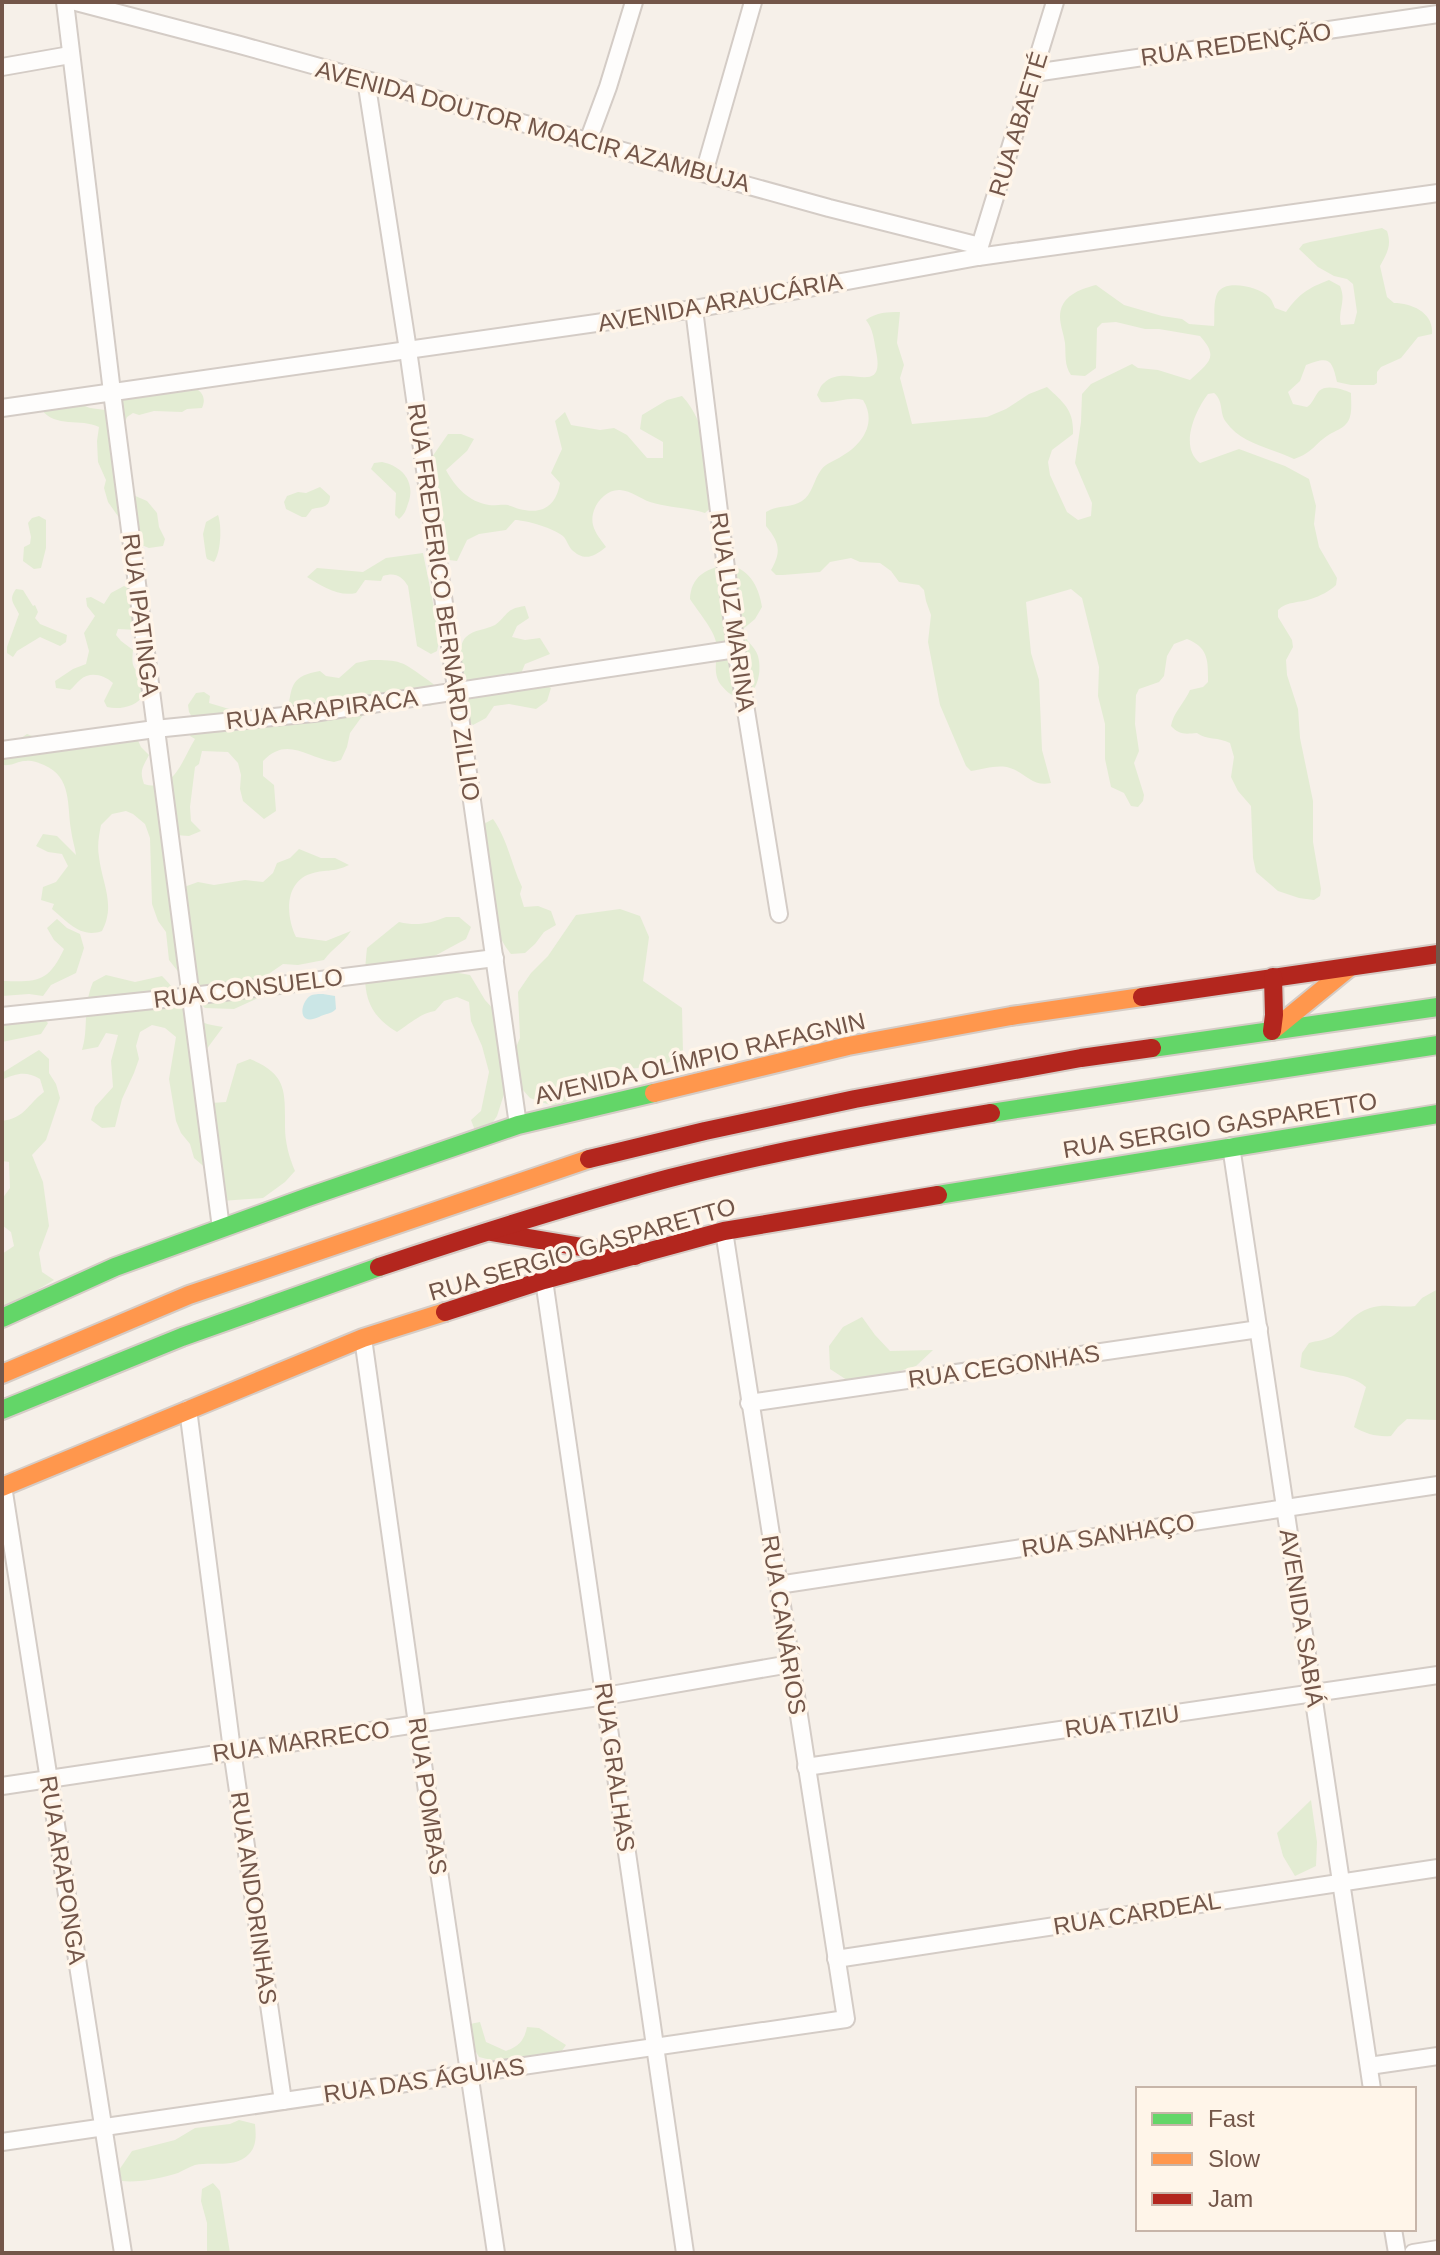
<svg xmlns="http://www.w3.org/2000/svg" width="1440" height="2255" font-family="Arial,sans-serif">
	<rect width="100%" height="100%" fill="#f6f0e9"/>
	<g fill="#e3ecd3">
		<path d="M1382,228L1387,231C1392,246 1387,253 1380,266L1387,297L1394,303C1412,303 1434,313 1432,334L1418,337L1401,358L1381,367L1377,372V383L1374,385H1351L1337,382C1332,359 1329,356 1306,365L1300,381L1288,392L1293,404L1307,407C1313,403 1314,397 1319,391C1326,384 1343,389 1351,393C1351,403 1353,417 1346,424C1342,429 1335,431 1330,434C1315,443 1313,453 1294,459C1272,448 1241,444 1226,422C1219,413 1224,401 1214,393L1208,394C1195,411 1179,447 1200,463L1239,449L1285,466L1309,479L1316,506L1314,524L1319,547L1337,578L1336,585C1330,591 1320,596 1311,599C1300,603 1287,601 1278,610V617L1292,640L1293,647L1286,660L1287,675L1298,709L1300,738L1313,801V842L1321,889L1320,896L1314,900L1299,898L1278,891L1256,872L1253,858L1251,806L1238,791L1231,777L1234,757L1230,743C1219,737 1206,740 1197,733C1185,734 1179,735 1171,726C1173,713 1185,702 1190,690L1203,687L1208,682C1208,661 1209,648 1187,639L1174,644L1167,656L1164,676L1159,682L1139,689L1136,695L1135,724L1139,751L1134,763L1144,795L1143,801L1138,807L1131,806L1124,793L1111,787L1105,759V724L1098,696L1099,667L1082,598L1071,589L1026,602L1031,653L1039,680L1042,750L1051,783C1032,787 1026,773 1010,768C999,764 983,769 971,771L966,766L940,705L928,642L931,615L926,601L924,590L919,585L899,582L891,571L880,563L860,562L851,558L830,562L820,572L783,575H776L771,570C782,551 779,542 766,526V512C777,505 791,508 802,501C812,495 814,479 821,470C826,463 835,461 842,456C863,444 877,422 863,400C849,396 835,404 821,402L817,395C819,391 820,386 824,383C846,362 886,399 876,351C874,340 873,329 866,320C877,312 887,312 900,312L897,343L904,365L900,378L912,424L987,417L1006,409L1029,394L1047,387C1064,403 1074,410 1073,434L1052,450L1048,462L1050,475L1067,512L1078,520L1091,516L1092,503L1075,463L1081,422L1082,394L1091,384L1132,364L1138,368L1158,370L1190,380C1208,363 1220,358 1200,336L1159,329H1145L1116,322L1102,323L1097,328L1096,368L1085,376L1071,375C1064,365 1066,354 1065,343C1064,335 1060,325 1060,317C1060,296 1080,289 1096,285L1124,305L1162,316L1182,319L1189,324L1214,326C1215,318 1213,303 1217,294C1224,278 1259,287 1269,297C1272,300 1273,304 1275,308L1286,312C1299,294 1308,288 1329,280L1340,286C1347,302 1337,311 1341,325L1354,324L1357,312L1353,284L1347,279L1334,276L1318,267L1299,249L1303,244L1310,242Z"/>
		<path d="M191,386C201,390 207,397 202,408L187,409L182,412L154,411L139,415L133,413L127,417L121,431L130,458L133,495L147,501L157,513L159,527L165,539L163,546L149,548L129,540L122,527L120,519L108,502L104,488L106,480L98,462L97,441L99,427C81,418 55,428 42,410L77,403L90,408L105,410L117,403L132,388Z"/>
		<path d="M682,396C708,423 709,468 715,504L705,513C687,507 668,508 650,502C639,498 632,491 620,490C604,489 589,509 593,525C595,533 601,540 606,547C594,557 584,562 571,549C568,545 567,541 564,537C556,529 526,520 515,520L506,530L479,534L467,540L457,561L449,560L443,548L429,470L432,457L448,434H461L474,439L467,451L446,470C455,487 469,502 489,505C495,506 501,504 508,505C508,505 519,509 519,509C543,515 556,506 560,483L551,473L562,449L555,421L565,412L571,425L600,430L614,428L627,435L647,458H663V442L640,429L642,415L667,400Z"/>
		<path d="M382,462C401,466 415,480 409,501C406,509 406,513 399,519L395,515L396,493L371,469L374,463Z"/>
		<path d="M320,487L330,496C330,508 321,507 312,509L306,517H302L286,509L284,502L287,496L298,492L306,493Z"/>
		<path d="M218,515C222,526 221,552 214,562L207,559L206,556L203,534L206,522Z"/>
		<polygon points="39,516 46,520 46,548 41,568 34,569 23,561 24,547 30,544 31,537 28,523 32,518"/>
		<path d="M423,553L440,637L437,651L431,654L417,646L408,586C402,576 395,572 383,576L381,581L365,580L356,593C338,597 322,586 307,577L317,568L363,572L386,558Z"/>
		<path d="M725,565C748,566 759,586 762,607L755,619L742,630C745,641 755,646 758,656C765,683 746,716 721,685C711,672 719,656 716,642C714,630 697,610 690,599C691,577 705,569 725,565Z"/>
		<path d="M124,586L131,589L138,630L118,629L116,635L121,641L133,650C132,662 131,668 142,675C143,682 145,689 143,695C137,707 119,710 107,707L104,701L113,683C104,675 90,671 80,680C76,683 74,687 70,690L56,688L55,681L73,669L86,664L89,651L84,633L95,616L87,606L86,598L91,597L104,604L111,593Z"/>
		<path d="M16,589L23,590L33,606L35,605L38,612L35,618L40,624L67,635L66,642L60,646L40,637L17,651L13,657L7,653V647L19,614C14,603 8,600 16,589Z"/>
		<path d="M525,606L529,618L517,626L512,637L525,640L540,638L550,654L525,664L520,676L538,681L551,688L547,701L536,709L509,704L494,706L486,718L473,725L464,717C462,699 453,649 466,637C474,629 486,630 495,625C509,614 505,609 525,606Z"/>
		<path d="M370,660C401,660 401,661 425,678C432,683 439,687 441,697L436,703L430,706L417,704L363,715L350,733L347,747L341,760L334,762C305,757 287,736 263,761V776L274,785L276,811L264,819L243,801L240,789L241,775L238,763L228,752L202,751L199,764L195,767L190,807L191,821L201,831L189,836L175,835L184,887L198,882L214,885L245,880L263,882L273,873L277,863L290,858L299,849L321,858H335L349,865C333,873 324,869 310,874C284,883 286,917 296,937L326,941L351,931C343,943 333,948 324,960L298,965L283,964L270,973L258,998L234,1009L205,1008L184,989L180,974L169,960L166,932L158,921L152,904L150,838L145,824L133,814L126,811L112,814L101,825C99,835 97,846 99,857C102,883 116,905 102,931C81,939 67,921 52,909L54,904L41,900L43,887L56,882L68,866L62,854L48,852L36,846L43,834L57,836L76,855C75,847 72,839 71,830C67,805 72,777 44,765C39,763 32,760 26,761C16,761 15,766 2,765C2,749 15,742 27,734L40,739L135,734L141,747L149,755C143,767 139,770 144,784C174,793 182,760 195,739L190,736L196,724L189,712L188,705L196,693L204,692L210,696L209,703L246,714L288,709C292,684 292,676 320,671L326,676L339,678L356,663Z"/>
		<path d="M493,819C508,840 511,864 522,887L520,894L524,907L538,906L551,911L556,925L544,932L535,944L525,953L511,954C486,925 485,864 480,826Z"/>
		<polygon points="620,909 640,916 649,937 643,981 682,1008 683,1053 663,1066 614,1070 577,1098 553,1106 530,1098 516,1082 511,1059 520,1038 518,992 531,973 548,956 576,915"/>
		<path d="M446,917H459L471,927L466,939L429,959L442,970L470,975L485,1000L495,1011L506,1088L497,1116L489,1128L476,1133L471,1120L481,1111L489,1072L482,1046L471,1021L469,1002L457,997L444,1001L435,1011C421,1013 409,1024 397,1032C362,1011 363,986 367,948L399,922C416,926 429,924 446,917Z"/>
		<path d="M57,919L67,928L80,934L84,948L76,973L51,985L43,996L29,994L2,996V981C37,982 48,983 64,949L54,940L47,928Z"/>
		<path d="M106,975L135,982L162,976C190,1003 177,1021 223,1027L206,1050L204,1063L211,1103L226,1102L237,1064L250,1059C287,1074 285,1091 285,1127C285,1142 289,1157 295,1171L285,1182L263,1198L221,1201L215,1176L194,1158L190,1144L181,1133L176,1121L169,1079L176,1037L165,1028L152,1025L140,1032L136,1046L139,1059L134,1073L122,1099L115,1127L102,1128L91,1120L95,1107L113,1087L111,1061L118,1035L106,1033L98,1047L82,1050C89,1027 82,1009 93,982Z"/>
		<polygon points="37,1012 48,1023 41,1034 2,1042 2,1022"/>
		<path d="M39,1050L49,1059V1073L56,1084L60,1098L46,1140L32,1155L43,1182L49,1226L39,1253L42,1272L54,1280L2,1311V1254L14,1246L11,1232L2,1225V1199L10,1188L9,1162L2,1161V1121C25,1118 27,1105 44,1092L40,1079C26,1071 17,1073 2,1080V1073Z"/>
		<path d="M1438,1289V1420L1407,1419L1398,1427L1391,1436C1377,1437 1366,1434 1354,1427L1366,1387C1348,1371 1322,1376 1300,1367L1302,1353L1309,1343C1316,1341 1327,1340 1334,1335C1346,1326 1354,1313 1370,1308C1385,1303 1400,1308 1415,1306L1422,1298Z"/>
		<polygon points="862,1317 875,1335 890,1351 933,1350 916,1366 873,1379 850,1382 830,1369 829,1346 843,1327"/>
		<polygon points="1311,1800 1317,1842 1316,1866 1295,1876 1283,1856 1277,1833"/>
		<path d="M480,2022L486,2042L506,2051C519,2046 524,2041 527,2027L539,2028L566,2045L559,2055L548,2057L537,2056L526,2060H491L479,2057L473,2047L470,2024Z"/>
		<path d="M239,2120L255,2124C256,2134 257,2146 249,2154C235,2169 213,2161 195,2165C189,2167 184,2170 178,2173C163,2178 138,2183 122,2181L119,2170L132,2151L175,2140L195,2128L230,2124Z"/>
		<polygon points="213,2183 220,2191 230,2253 207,2253 207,2223 201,2201 202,2189"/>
	</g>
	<path fill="#cbe6e6" d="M323,994L335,996L336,1009C330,1015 326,1013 319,1017C297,1027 300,1003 310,996C313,994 320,994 323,994Z"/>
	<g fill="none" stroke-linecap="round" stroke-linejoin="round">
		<g stroke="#d4ccc6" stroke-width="20">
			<g id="street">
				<polyline points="65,2 112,392 221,1228"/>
				<polyline points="76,2 240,45 829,208 980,246 978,257"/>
				<polyline points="2,67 70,55"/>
				<polyline points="1034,73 1438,14"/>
				<polyline points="366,80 408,350 518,1125"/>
				<polyline points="588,141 608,87 634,2"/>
				<polyline points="704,173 753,2"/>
				<polyline points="980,246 1055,2"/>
				<polyline points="694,309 736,649 779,914"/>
				<polyline points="2,408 694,309 978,257 1438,193"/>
				<polyline points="2,750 155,729 313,713 736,649"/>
				<polyline points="2,1016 192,996 495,958"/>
				<polyline points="1231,1146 1372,2089"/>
				<polyline points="544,1280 685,2253"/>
				<polyline points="363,1338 417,1724 496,2253"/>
				<polyline points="749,1403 1259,1329"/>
				<polyline points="188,1409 232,1750 283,2101"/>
				<polyline points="3,1486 123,2253"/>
				<polyline points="778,1585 1438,1485"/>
				<polyline points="806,1767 1438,1675"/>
				<polyline points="2,1786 605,1696 790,1664"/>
				<polyline points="836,1959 1438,1868"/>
				<polyline points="1369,2066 1438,2056"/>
				<polyline points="2,2142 846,2019 724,1231"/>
				<polyline points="1393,2229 1397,2253"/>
				<polyline points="1413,2253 1438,2249"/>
			</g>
		</g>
		<g stroke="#d5ccc6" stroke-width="22">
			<g id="fast">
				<polyline points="1152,1048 1438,1007"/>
				<polyline points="991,1113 1438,1045"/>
				<polyline points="938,1195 1438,1114"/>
				<polyline points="2,1318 115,1267 308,1197 518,1125 654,1093"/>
				<polyline points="2,1410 182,1337 379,1267"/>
			</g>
		</g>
		<g stroke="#d5ccc6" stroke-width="22">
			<g id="slow">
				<polyline points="1273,1030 1350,967"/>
				<polyline points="654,1093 848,1046 1011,1016 1142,997"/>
				<polyline points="2,1374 189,1295 589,1159"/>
				<polyline points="2,1487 363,1338 445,1312"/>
			</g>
		</g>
		<g stroke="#d5ccc6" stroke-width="22">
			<g id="jam">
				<polyline points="1142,997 1438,954"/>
				<polyline points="1272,1031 1274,1015 1273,977"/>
				<polyline points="589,1159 705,1131 855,1099 1081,1058 1152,1048"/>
				<polyline points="492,1232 635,1256"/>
				<path d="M379,1267C475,1235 572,1204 670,1178C775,1151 883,1131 991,1113"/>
				<polyline points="445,1312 544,1280 724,1231 938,1195"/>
			</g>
		</g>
		<use href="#street" stroke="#fefdfc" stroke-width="16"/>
		<use href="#fast" stroke="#63d668" stroke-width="18"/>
		<use href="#slow" stroke="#ff974d" stroke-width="18"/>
		<use href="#jam" stroke="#b3261e" stroke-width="18"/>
	</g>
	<g text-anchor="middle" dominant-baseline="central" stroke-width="7" stroke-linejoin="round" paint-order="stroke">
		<g font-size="24" fill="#735649" stroke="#fff5e9">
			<text transform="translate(1236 44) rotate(-8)">RUA REDENÇÃO</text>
			<text transform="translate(1018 124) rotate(-73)">RUA ABAETÉ</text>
			<text transform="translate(533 126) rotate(15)">AVENIDA DOUTOR MOACIR AZAMBUJA</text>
			<text transform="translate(720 302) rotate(-10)">AVENIDA ARAUCÁRIA</text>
			<text transform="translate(444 602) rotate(82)">RUA FREDERICO BERNARD ZILLIO</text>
			<text transform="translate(733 612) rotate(82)">RUA LUZ MARINA</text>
			<text transform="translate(141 615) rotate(83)">RUA IPATINGA</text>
			<text transform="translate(322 709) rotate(-7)">RUA ARAPIRACA</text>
			<text transform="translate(248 988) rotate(-7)">RUA CONSUELO</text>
			<text transform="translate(700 1058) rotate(-13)">AVENIDA OLÍMPIO RAFAGNIN</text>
			<text transform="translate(1220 1125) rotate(-9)">RUA SERGIO GASPARETTO</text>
			<text transform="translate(582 1249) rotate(-16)">RUA SERGIO GASPARETTO</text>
			<text transform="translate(1004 1366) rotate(-8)">RUA CEGONHAS</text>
			<text transform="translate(1108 1535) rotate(-9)">RUA SANHAÇO</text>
			<text transform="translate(1302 1618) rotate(81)">AVENIDA SABIÁ</text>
			<text transform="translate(784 1625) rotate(81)">RUA CANÁRIOS</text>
			<text transform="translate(1122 1721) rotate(-8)">RUA TIZIU</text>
			<text transform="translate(301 1741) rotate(-8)">RUA MARRECO</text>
			<text transform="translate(615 1767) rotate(82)">RUA GRALHAS</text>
			<text transform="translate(428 1796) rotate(82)">RUA POMBAS</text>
			<text transform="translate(63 1870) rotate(81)">RUA ARAPONGA</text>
			<text transform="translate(254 1898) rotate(82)">RUA ANDORINHAS</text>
			<text transform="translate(1137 1913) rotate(-9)">RUA CARDEAL</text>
			<text transform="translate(424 2080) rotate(-8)">RUA DAS ÁGUIAS</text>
		</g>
	</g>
	<rect width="1440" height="2255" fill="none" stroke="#735649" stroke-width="8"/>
	<rect x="1136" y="2087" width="280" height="144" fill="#fff5e9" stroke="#c7b5a9" stroke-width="2"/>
	<rect x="1152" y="2113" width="40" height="12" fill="#63d668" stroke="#c7b5a9" stroke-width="2"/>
	<text x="1208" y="2127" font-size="24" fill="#735649">Fast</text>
	<rect x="1152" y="2153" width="40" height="12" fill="#ff974d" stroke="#c7b5a9" stroke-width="2"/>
	<text x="1208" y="2167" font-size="24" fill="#735649">Slow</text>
	<rect x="1152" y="2193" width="40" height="12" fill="#b3261e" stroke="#c7b5a9" stroke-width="2"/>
	<text x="1208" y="2207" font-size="24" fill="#735649">Jam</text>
</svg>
